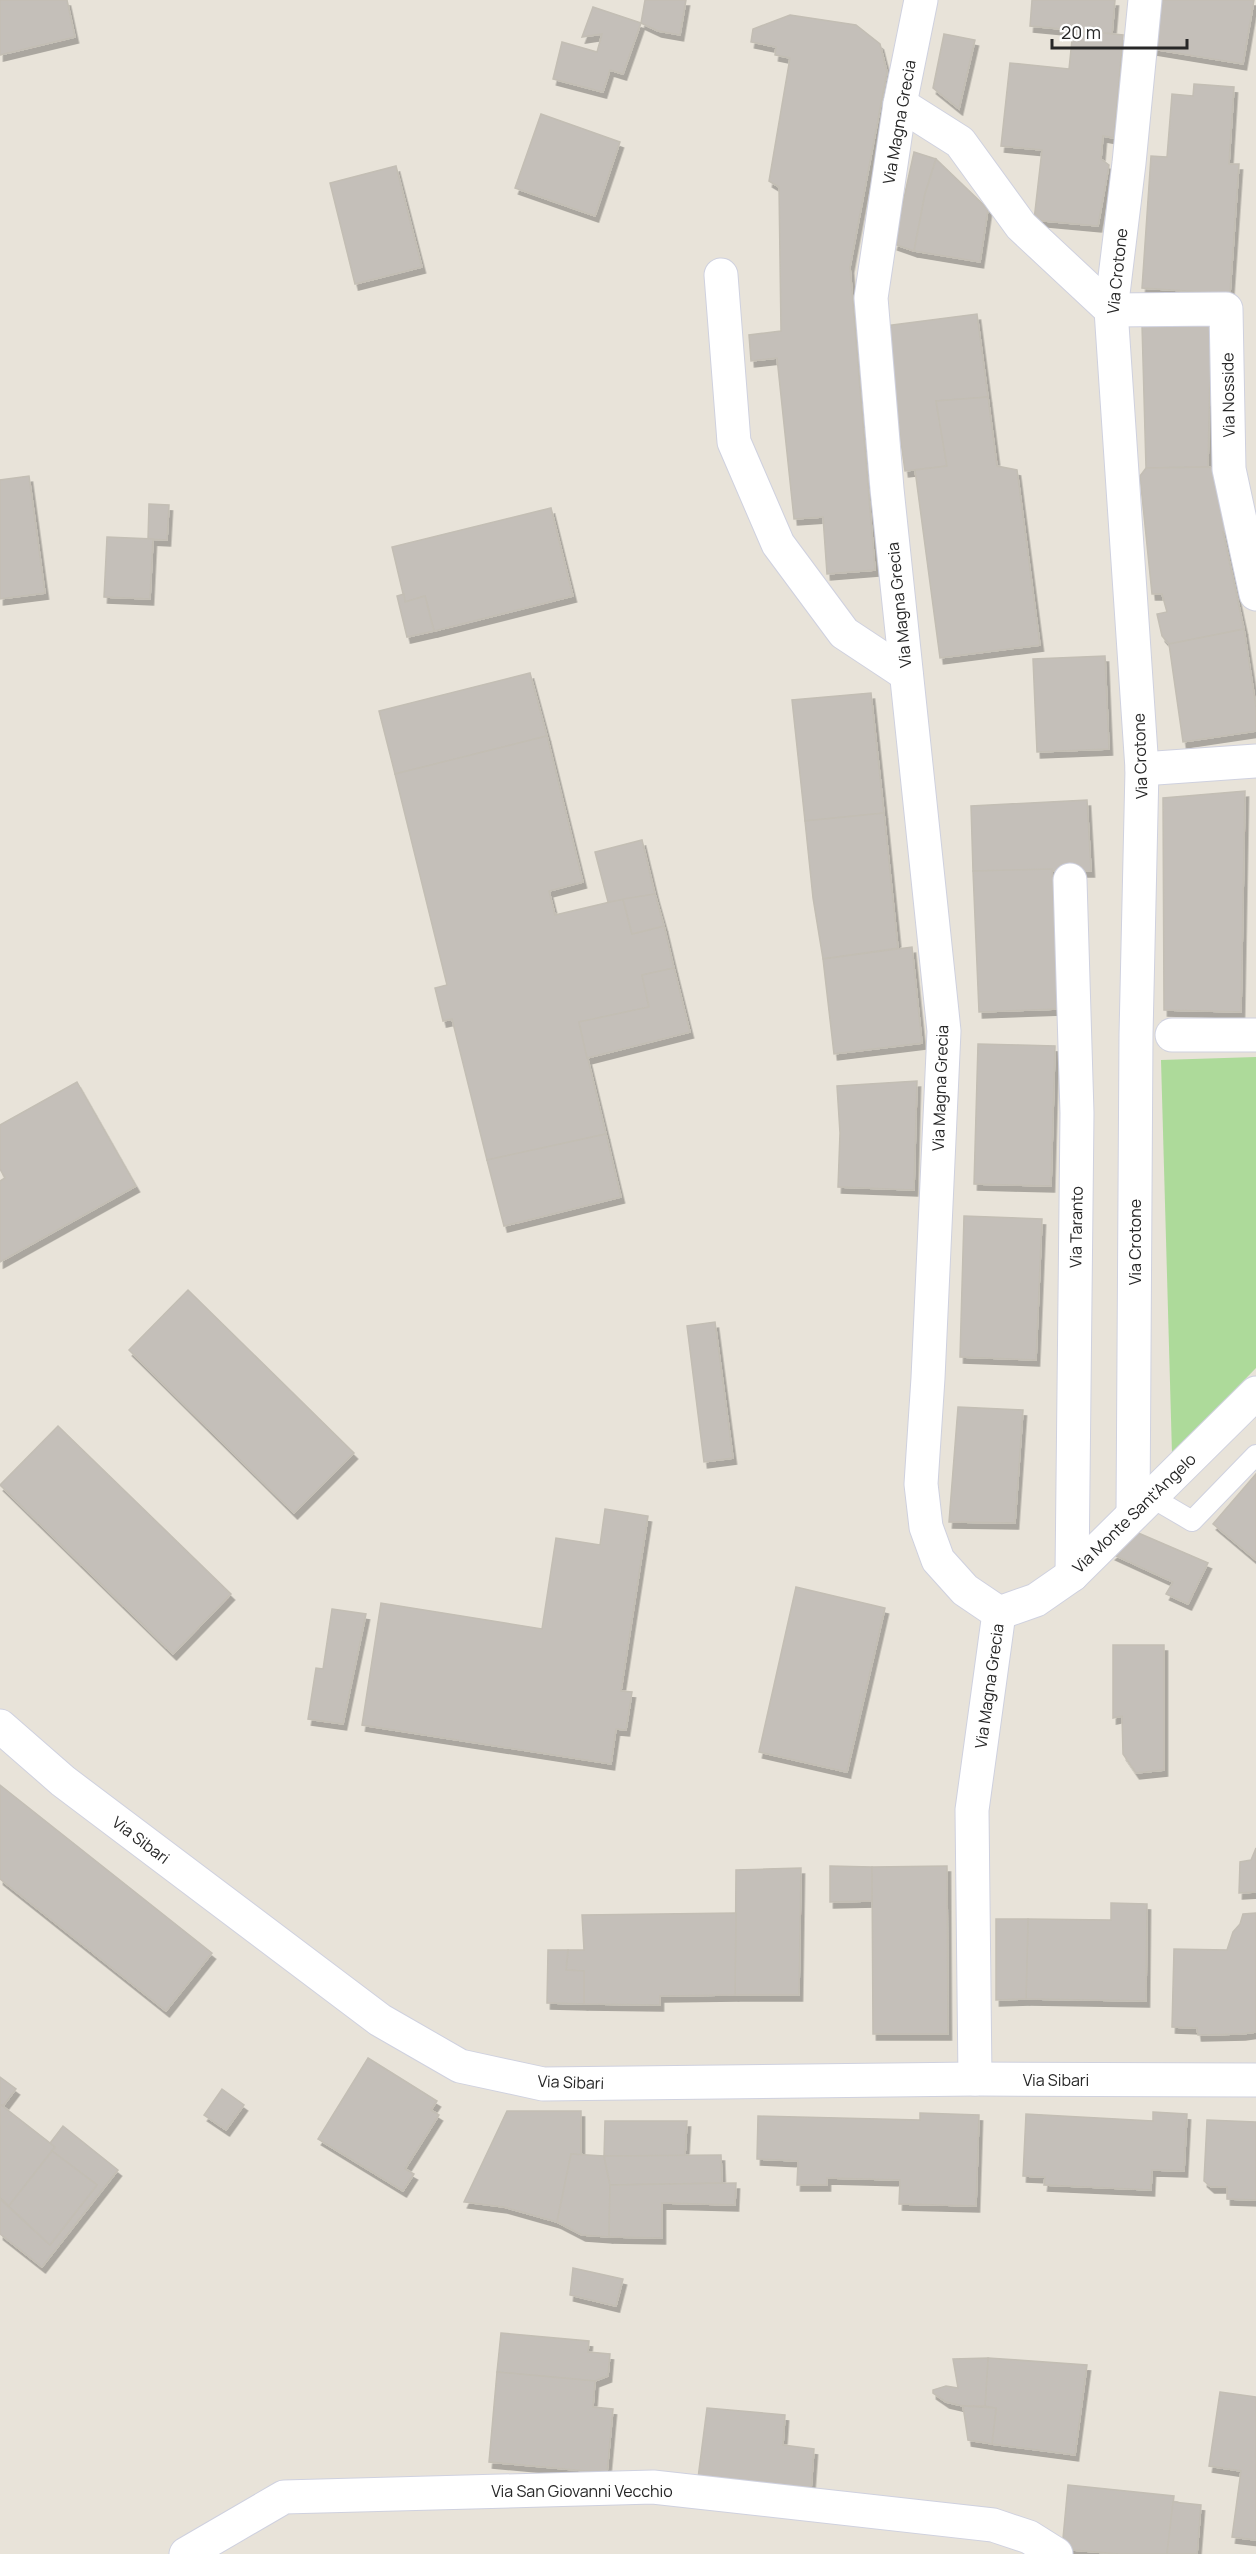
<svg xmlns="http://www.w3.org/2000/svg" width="1256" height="2554" font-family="Manrope,sans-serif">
	<defs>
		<filter id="shadow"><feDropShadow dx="3.5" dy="6" stdDeviation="0" flood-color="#0004"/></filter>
	</defs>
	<rect width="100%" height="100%" fill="#e8e3d9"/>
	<polygon fill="#adda9a" points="1256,1057 1256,1368 1172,1454 1161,1060"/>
	<g fill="#c4bfb9" stroke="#c3beb4" stroke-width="1.5" filter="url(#shadow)">
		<polygon points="0,0 67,0 75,37 0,55"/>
		<polygon points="645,0 686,0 680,35 658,31 641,23"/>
		<polygon points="1032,0 1115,0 1112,34 1030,26"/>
		<polygon points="1160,0 1254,0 1243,64 1152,49"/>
		<polygon points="593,7 641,23 623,74 610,70 603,92 553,79 562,42 597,52 602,34 582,37"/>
		<polygon points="790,15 856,25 880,44 887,72 850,267 875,570 827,574 823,517 794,519 777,358 751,361 749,335 781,331 779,187 769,181 790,58 775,55 776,47 751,42 753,29"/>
		<polygon points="1073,30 1123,35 1114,138 1103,136 1101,159 1109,165 1098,226 1034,220 1042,150 1001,146 1010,63 1069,69"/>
		<polygon points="944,34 975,40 959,109 933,88"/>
		<polygon points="1194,84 1234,87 1229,164 1239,164 1230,294 1142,288 1151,156 1167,157 1172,94 1193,96"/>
		<polygon points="541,114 620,142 595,216 515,188"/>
		<polygon points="914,152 936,159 925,194 914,251 894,244"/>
		<polygon points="936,159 988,209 980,262 914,251 925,194"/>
		<polygon points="396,166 422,267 355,284 330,183"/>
		<polygon points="977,314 988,397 936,401 947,466 905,471 885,326"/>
		<polygon points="1211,323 1208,467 1146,468 1142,325"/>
		<polygon points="988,397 997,466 1017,470 1040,645 940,658 915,470 947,466 936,401"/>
		<polygon points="1208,467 1217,469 1227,532 1223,532 1244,629 1169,644 1162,636 1157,614 1167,612 1162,594 1152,594 1140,476 1146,468"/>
		<polygon points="29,476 45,593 0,599 0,480"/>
		<polygon points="149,504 169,505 167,540 148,539"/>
		<polygon points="551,508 573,596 434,631 425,596 405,602 392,547"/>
		<polygon points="107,537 153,539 150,599 104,597"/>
		<polygon points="404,594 405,602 425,596 434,631 407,637 397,596"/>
		<polygon points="1244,629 1256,707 1256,731 1183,742 1169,644"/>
		<polygon points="1105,656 1109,749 1037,752 1033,659"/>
		<polygon points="530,673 547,736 395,774 379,711"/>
		<polygon points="871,693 884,813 805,821 792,700"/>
		<polygon points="547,736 583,882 549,891 555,915 623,899 632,934 664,926 674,968 642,975 649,1007 579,1022 606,1134 487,1160 452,1019 443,1021 435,988 447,985 395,774"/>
		<polygon points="1245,791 1241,1012 1164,1010 1163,798"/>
		<polygon points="1087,800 1091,871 973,871 971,806"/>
		<polygon points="884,813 898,948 823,959 813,898 805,821"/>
		<polygon points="642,840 655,894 608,902 595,852"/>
		<polygon points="1052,869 1058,1009 979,1012 973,871"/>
		<polygon points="655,894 664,926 632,934 623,899"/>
		<polygon points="912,947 922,1043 834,1054 823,959"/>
		<polygon points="674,968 690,1032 587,1058 579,1022 649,1007 642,975"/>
		<polygon points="978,1044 1055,1046 1051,1186 974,1184"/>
		<polygon points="917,1081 914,1190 838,1187 840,1133 837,1086"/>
		<polygon points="77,1082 136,1186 0,1262 0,1181 5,1178 0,1169 0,1125"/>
		<polygon points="606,1134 621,1197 504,1226 487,1160"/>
		<polygon points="964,1216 1042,1219 1036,1360 960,1357"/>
		<polygon points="188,1290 354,1453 294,1513 129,1350"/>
		<polygon points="715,1322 733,1458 704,1462 687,1326"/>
		<polygon points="958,1407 1023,1410 1015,1523 949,1522"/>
		<polygon points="58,1426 231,1594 173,1654 0,1485"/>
		<polygon points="1256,1474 1256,1560 1213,1524"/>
		<polygon points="605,1509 648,1516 621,1691 632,1692 626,1730 616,1729 611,1764 362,1725 381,1603 542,1629 556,1538 600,1545"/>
		<polygon points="1136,1532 1208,1563 1188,1604 1166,1594 1173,1582 1112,1554"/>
		<polygon points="796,1587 885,1608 847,1772 759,1752"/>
		<polygon points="332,1609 366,1614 343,1724 308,1719 316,1668 323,1669"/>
		<polygon points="1113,1645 1164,1645 1164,1770 1136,1773 1123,1754 1122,1716 1113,1718"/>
		<polygon points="0,1785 212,1953 166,2011 0,1879"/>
		<polygon points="1256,1848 1256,1892 1239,1893 1240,1862 1251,1860"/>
		<polygon points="830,1866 872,1867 872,1901 830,1902"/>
		<polygon points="947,1866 948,2034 873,2034 872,1867"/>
		<polygon points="801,1868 799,1995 735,1995 736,1870"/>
		<polygon points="1111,1903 1147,1904 1146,2001 1026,1999 1028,1919 1111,1920"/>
		<polygon points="736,1913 735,1995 660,1996 660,2005 584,2004 584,1971 566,1970 568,1950 584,1950 582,1915"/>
		<polygon points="1256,1913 1256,2032 1242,2034 1198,2035 1197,2028 1172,2027 1174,1949 1227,1950 1233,1932 1240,1924 1243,1914"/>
		<polygon points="996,1919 1028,1919 1026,1999 996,2000"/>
		<polygon points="548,1950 568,1950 566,1970 584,1971 584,2004 547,2003"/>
		<polygon points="368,2058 437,2101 431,2110 439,2115 405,2169 414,2174 403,2191 318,2139"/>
		<polygon points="0,2077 16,2089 3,2106 0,2104"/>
		<polygon points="222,2089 244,2105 226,2130 204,2115"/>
		<polygon points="0,2104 55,2147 9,2206 0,2198"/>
		<polygon points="507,2111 581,2111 581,2155 571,2154 557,2222 504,2207 464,2202"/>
		<polygon points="1153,2112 1187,2114 1184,2171 1152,2170 1151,2190 1044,2185 1045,2177 1023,2176 1026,2114 1153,2121"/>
		<polygon points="920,2113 979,2115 976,2206 899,2204 900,2180 827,2178 827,2185 797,2185 798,2161 757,2159 758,2116 920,2120"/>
		<polygon points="1207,2120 1256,2122 1256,2200 1227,2199 1227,2187 1211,2187 1204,2181"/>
		<polygon points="605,2121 687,2121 685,2156 604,2156"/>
		<polygon points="63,2126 118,2170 42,2267 0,2234 0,2199 50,2245 97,2185 52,2151 55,2147 50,2143"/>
		<polygon points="52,2151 97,2185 50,2245 0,2198 9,2206"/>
		<polygon points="571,2154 604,2156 610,2185 609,2237 582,2235 557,2222"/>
		<polygon points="721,2155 722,2183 610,2185 604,2156"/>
		<polygon points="736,2183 735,2205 662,2203 662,2238 609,2237 610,2185"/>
		<polygon points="573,2268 623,2279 616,2306 570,2295"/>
		<polygon points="501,2333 589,2341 588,2352 610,2354 608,2376 595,2381 497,2372"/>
		<polygon points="988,2358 1087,2365 1075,2455 992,2444 996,2408 985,2406"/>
		<polygon points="988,2358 985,2406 963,2406 946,2402 933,2393 933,2390 946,2386 958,2388 953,2359"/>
		<polygon points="497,2372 595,2381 593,2407 613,2409 607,2473 489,2462"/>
		<polygon points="1220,2392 1256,2397 1256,2540 1232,2537 1241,2471 1209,2466"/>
		<polygon points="963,2406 996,2408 992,2444 968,2440"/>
		<polygon points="707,2408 785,2415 783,2445 814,2449 811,2490 698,2478"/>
		<polygon points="1068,2485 1174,2496 1167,2554 1118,2554 1062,2549"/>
		<polygon points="1173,2502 1201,2505 1197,2554 1167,2554"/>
	</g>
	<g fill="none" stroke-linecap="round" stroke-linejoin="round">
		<g stroke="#cfd1df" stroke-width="22">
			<polyline id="service" points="1151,1497 1192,1521 1256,1455"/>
		</g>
		<g stroke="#cfd1df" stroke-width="35">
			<g id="minor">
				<polyline points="921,0 900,104 871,298 887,489 944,1031 928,1378 921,1484 926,1527 938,1560 965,1590 999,1613 972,1810 975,2079"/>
				<polyline points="900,104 960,142 1021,226 1111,310 1226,309 1229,469 1256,594"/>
				<polyline points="721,275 734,442 778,544 844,633 906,674"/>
				<polyline points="1142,769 1256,761"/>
				<polyline points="1070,880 1077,1113 1072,1575"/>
				<polyline points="1172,1035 1256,1035"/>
				<polyline points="1133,1514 1136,1035 1142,769 1111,310 1129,163 1145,0"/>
				<polyline points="999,1613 1036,1600 1072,1575 1256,1393"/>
				<polyline points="186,2554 284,2497 653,2487 993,2525 1029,2537 1056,2554"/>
			</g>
		</g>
		<g stroke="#cfd1df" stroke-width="35">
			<polyline id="tertiary" points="0,1726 63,1781 380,2020 460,2066 543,2084 975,2079 1256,2080"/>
		</g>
		<use href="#service" stroke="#fff" stroke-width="20"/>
		<use href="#minor" stroke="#fff" stroke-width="33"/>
		<use href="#tertiary" stroke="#fff" stroke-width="33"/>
	</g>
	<g text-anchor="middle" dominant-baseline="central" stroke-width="6" stroke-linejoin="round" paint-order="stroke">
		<g font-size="16" fill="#272727" stroke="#fff">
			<text transform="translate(899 122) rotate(-80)">Via Magna Grecia</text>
			<text transform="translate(1117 271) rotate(-84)">Via Crotone</text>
			<text transform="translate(1228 395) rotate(-91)">Via Nosside</text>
			<text transform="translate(899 605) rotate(-96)">Via Magna Grecia</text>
			<text transform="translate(1140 756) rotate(-92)">Via Crotone</text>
			<text transform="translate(940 1088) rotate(-88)">Via Magna Grecia</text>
			<text transform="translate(1076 1227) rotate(-89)">Via Taranto</text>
			<text transform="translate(1135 1242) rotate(-90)">Via Crotone</text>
			<text transform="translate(1134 1513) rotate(-44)">Via Monte Sant'Angelo</text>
			<text transform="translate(989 1686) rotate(-82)">Via Magna Grecia</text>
			<text transform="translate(141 1840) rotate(37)">Via Sibari</text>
			<text x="1056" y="2080">Via Sibari</text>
			<text transform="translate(571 2082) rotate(2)">Via Sibari</text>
			<text x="582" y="2491">Via San Giovanni Vecchio</text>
		</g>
	</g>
	<path d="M1052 39v9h135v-9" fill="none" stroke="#272727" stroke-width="3"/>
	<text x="1061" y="39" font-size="18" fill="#272727" stroke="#ffffff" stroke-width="4.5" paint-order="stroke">20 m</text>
</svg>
